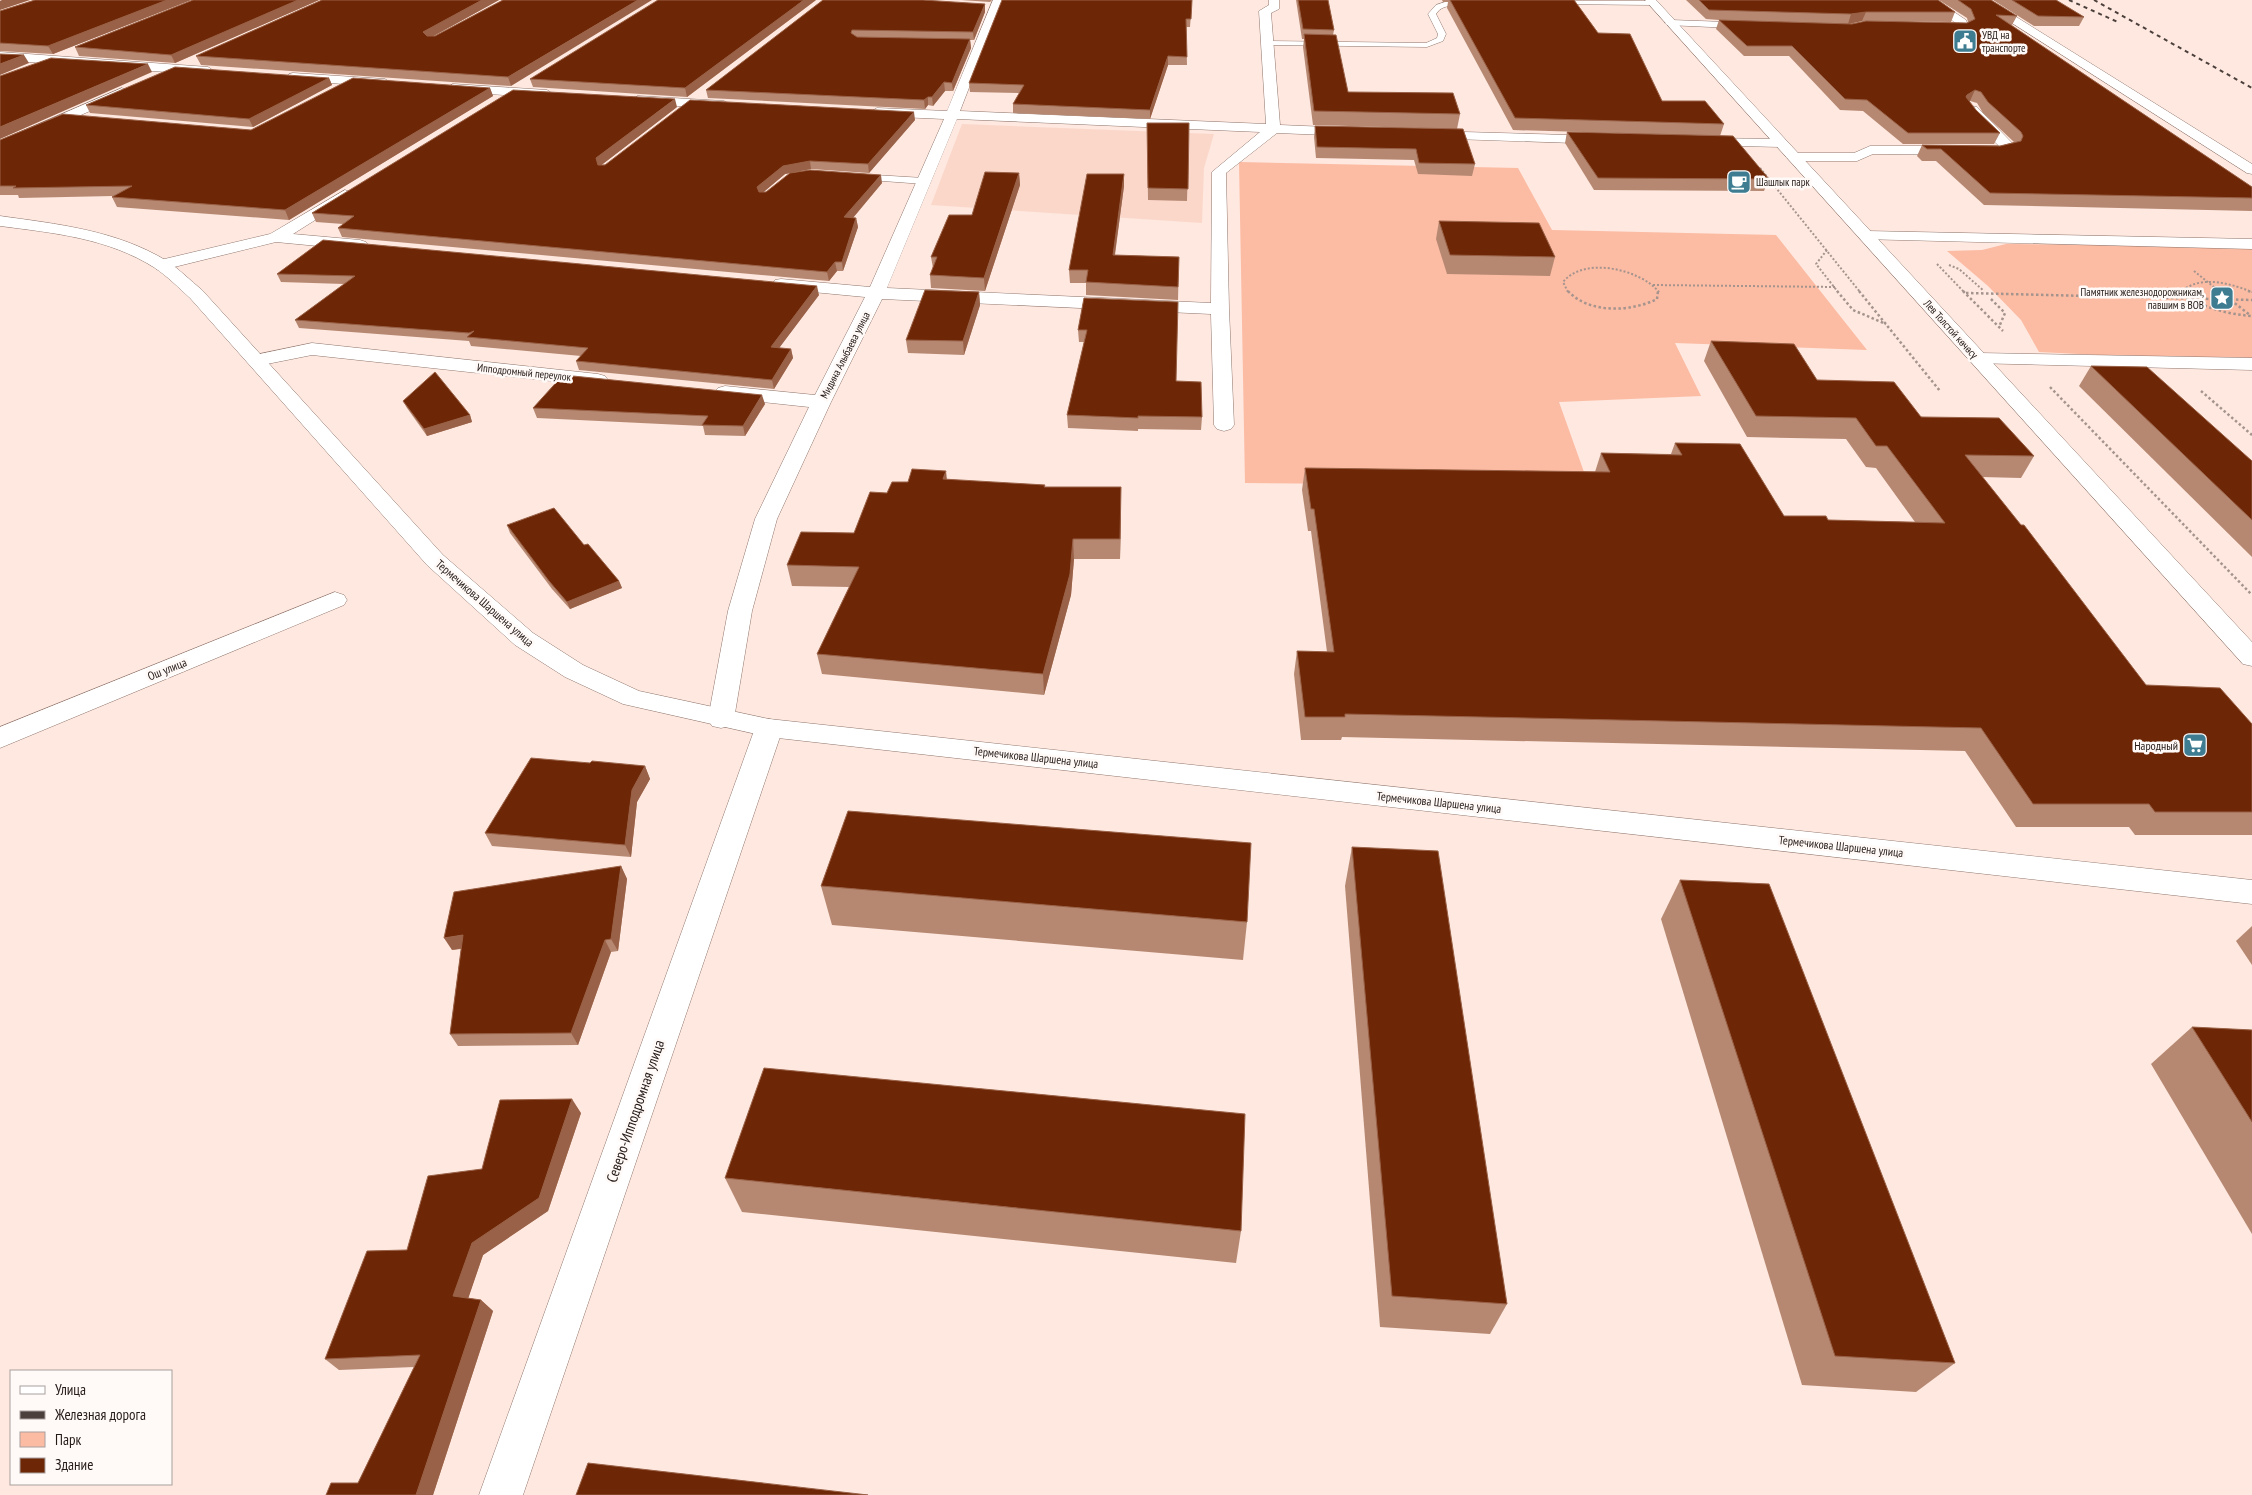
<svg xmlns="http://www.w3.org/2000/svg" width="2252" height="1495" font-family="'PT Sans Narrow',sans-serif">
	<rect width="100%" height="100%" fill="#fee8df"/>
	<polygon fill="#fbd7ca" points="962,124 1214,134 1204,168 1202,223 931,205"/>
	<g fill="#fcbba3">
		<polygon points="1239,162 1518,168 1552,230 1776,235 1867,350 1675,343 1701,396 1559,402 1589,486 1245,483"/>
		<polygon points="2006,244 2252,247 2252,358 2099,355 2039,352 2021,320 1988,286 1947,251 1982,250"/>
	</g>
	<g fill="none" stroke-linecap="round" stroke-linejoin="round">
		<g stroke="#8f766d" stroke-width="1">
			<g id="service">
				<path d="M1448,1H1470L1473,3C1462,10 1445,0 1436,14L1446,34L1443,41L1427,47L1267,45L1263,43L1267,41L1426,43L1437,38L1438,34L1428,14L1436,5Z"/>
				<polygon points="1553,1 1653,1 1656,3 1653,5 1551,4 1550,3"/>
				<polygon points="858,174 924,178 929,181 924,184 855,179 855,175"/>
			</g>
		</g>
		<g stroke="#8f766d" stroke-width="1">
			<g id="minor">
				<path d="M993,0H1003L960,111L1266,124L1259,11L1269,5V0H1279V9L1271,13L1280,125L1351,128L1358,132L1351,136L1277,133L1226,173L1229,309L1234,425L1231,429L1224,431L1217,429L1214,425L1211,314L882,299L831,402L777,519L752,611L734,719L730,726L721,728L712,726L708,719L728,611L755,519L809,407L725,398L718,396L715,392L718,388L725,386L815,395L865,297L781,289L775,288L772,284L775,280L781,279L870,287L944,119L877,116L870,112L877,108L947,111ZM957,119L1260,132L1212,172L1211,303L887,288Z"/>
				<polygon points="1924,0 1936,0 1966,20 1969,28 1963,31 1926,29 1924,27 1930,24 1957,24"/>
				<polygon points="1976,0 1989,0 2252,164 2252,174 2247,173"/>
				<polygon points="1671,20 1755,23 1761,26 1755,29 1667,25 1665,23"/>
				<polygon points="0,52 208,67 214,71 208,75 0,60"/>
				<polygon points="293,73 385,79 391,83 385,87 289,80 287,77 289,74"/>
				<polygon points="453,84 547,90 553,94 547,98 448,91 447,88"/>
				<polygon points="122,88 128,92 127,95 0,150 0,141"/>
				<polygon points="638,96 724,101 731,105 724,109 633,103 631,100"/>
				<polygon points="1972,106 1977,107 2014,145 2016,148 2014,151 1995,155 1873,154 1857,161 1793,161 1786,157 1793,153 1854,153 1870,146 1999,146 1972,120 1965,110"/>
				<polygon points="1429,131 1604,136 1611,140 1604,144 1424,138 1422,135 1424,132"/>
				<polygon points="1702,138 1781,139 1788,143 1781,147 1697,145 1695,142"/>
				<polygon points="345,190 350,192 353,195 350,198 293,234 360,240 366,242 368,245 366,248 360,250 276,242 162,270 156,269 154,265 156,261 270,234"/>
				<polygon points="1867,231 2252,239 2252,249 1861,239 1859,236 1861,233"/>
				<polygon points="312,343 598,374 605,376 608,380 605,384 598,386 312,355 257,366 250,364 248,360 250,356"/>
				<polygon points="1979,353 2252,358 2252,370 1972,363 1970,359 1972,355"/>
				<polygon points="335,592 344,595 347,600 344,605 0,748 0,727"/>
				<polygon points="769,719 779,721 783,728 523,1495 479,1495 755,728 759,721"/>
			</g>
		</g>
		<g stroke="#8f766d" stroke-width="1">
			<path id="tertiary" d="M0,216C57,224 116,230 167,261C179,269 191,281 202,290L443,555L533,633L583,665L639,691L769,719L2252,880V904L769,737L623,704L565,677L515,645L427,565L190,298C179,288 167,276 155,268C108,238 54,233 0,226Z"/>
		</g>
		<g stroke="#8f766d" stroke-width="1">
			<polygon id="primary" points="1645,0 1656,0 2252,642 2252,666 2243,664"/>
		</g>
		<g stroke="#a5948d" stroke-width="2" stroke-dasharray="2 2" stroke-linecap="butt">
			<polyline points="1760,168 1860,292"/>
			<polyline points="1827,250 1816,264 1838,292"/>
			<polyline points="1937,264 1964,292"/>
			<polyline points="1949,265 1959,269 1984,291"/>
			<polyline points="2194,271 2220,292"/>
			<polyline points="1653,285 1835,287"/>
			<path d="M1568,292L1563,282C1584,256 1640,269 1659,292"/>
			<path d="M2186,292V288C2205,276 2232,284 2252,292"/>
		</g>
		<g stroke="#a5948d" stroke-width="2.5" stroke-dasharray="2.5 2.5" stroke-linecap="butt">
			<path d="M1568,291C1589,314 1631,312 1657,299L1658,291"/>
			<polyline points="1837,291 1853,310 1886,324"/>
			<polyline points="1859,291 1940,391"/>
			<polyline points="1963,291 2003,331"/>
			<path d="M2186,291L2187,296C2207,309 2228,314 2252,316"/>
			<polyline points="2219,291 2250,315"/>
			<polyline points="2248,291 2252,292"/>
			<polyline points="1966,293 2252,300"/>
			<polyline points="1991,299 2005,313 1999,327"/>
			<polyline points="2050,387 2252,595"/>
			<polyline points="2201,391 2252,435"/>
		</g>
		<use href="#service" fill="#fff" fill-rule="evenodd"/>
		<use href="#minor" fill="#fff" fill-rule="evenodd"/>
		<use href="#tertiary" fill="#fff" fill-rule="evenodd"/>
		<use href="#primary" fill="#fff" fill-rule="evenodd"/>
		<g stroke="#4c403c" stroke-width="2" stroke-dasharray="4 4" stroke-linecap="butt">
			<polyline points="2069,0 2120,23"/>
			<polyline points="2094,0 2252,88"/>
		</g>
	</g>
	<g fill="#b68872" fill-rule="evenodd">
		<polygon points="35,0 191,0 53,54 0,51 0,11"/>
		<polygon points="193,0 319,0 175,63 79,56 75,47"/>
		<polygon points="322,0 499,0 434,36 435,36 503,0 511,86 201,65 196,56"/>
		<polygon points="816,0 687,97 533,87 530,79"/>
		<polygon points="823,0 985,4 985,12 974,40 970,40 971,48 953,91 945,91 933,106 928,105 925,109 708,98 706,90"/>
		<polygon points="961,0 992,0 990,2"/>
		<polygon points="1192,0 1190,27 1186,27 1187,65 1168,65 1150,119 1013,113 1013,104 1019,93 970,92 969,83"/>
		<polygon points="1296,0 1328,0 1334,30 1333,35 1348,92 1460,114 1457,129 1313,125 1303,47 1304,39 1302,39"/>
		<polygon points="1442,0 1574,0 1598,33 1662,101 1724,124 1720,136 1513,130 1447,8 1448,2 1443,2"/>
		<path d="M1686,0H1938L1955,12L1951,22L1872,21L1967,23L1968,22L1967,18L1939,0H1991L2017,16L2012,25H2011L2252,187V211L1984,205L1936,161H1922L1917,156L1922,145L2000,146L2014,142L1983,113L1977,103L1970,101L1969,102L1976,110L2000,133L1994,144H1903L1863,111L1840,110L1789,56H1744L1716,29L1719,20L1706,19ZM1862,21H1866L1849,24Z"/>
		<polygon points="1993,0 2056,0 2084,17 2079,26 2034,26"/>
		<polygon points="329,78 332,85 253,127 90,113 86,105"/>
		<polygon points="490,88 493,96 289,220 117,207 112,197 113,196 19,198 18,195 0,195 0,140 251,130"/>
		<polygon points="677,107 601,165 915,120 869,173 811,169 785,174 763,192 882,183 853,218 856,218 858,227 843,271 837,271 829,281 342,237 338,228 343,224 316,222 312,213"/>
		<polygon points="1147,123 1189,123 1187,201 1148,200"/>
		<polygon points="1315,126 1463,129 1475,164 1472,176 1418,174 1414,160 1316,158 1314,137"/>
		<polygon points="1567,132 1769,179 1764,191 1594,190 1565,143"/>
		<polygon points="1019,173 1020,185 985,291 931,288 930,275 933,268 931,257 972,215"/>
		<polygon points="1124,174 1124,186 1115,255 1179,257 1178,300 1086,295 1086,283 1070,283 1069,270"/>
		<polygon points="1439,221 1555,257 1550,276 1447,274 1436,239"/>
		<polygon points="323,240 819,295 779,348 791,349 793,358 774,389 579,370 576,361 581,356 471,346 469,341 299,328 295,320 344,284 281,282 277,274"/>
		<polygon points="979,292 980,305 964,355 908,353 906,340"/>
		<polygon points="1084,298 1176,381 1202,417 1201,430 1138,429 1138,431 1068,428 1067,415 1084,342 1079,342 1078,330"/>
		<polygon points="1711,341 1817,380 2034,456 2021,478 1982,477 2146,685 2252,724 2252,835 2135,835 2129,827 2016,827 1965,751 1342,737 1341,740 1301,740 1294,674 1297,651 1327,652 1311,531 1308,531 1302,490 1305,468 1595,472 1601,453 1671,454 1675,443 1784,516 1828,520 1915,522 1876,468 1866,467 1846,439 1747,437 1704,361"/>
		<polygon points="2091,366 2252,461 2252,557 2079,386"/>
		<polygon points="403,401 470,415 472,422 427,436 407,408"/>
		<polygon points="765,404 745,436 705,435 703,426 537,418 533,408"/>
		<polygon points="947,480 1045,485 1045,487 1121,507 1120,559 1074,559 1071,595 1044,695 822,674 817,654 849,587 792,586 787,565 854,533 887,493 908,482"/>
		<polygon points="507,525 584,545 619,581 622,588 570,609 552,589 510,533"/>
		<polygon points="590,763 645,766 650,779 637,802 631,857 492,846 485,833"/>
		<polygon points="1352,847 1507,1304 1490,1334 1380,1327 1345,886"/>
		<polygon points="621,866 627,879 618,951 611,952 578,1045 458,1046 450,1034 461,949 452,950"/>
		<polygon points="1680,880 1955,1363 1916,1392 1802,1385 1661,919"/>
		<polygon points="821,886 1247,922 1243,960 832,925"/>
		<polygon points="2252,926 2252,965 2236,941"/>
		<polygon points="2192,1027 2252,1030 2252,1234 2151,1064"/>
		<polygon points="581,1113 548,1211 483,1255 468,1298 481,1300 493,1311 433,1495 358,1483 414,1367 339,1370 325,1359 407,1250 482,1169"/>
		<polygon points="725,1178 1241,1231 1236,1263 742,1212"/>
	</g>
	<g fill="#996147">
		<polygon points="2,0 30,0 0,10 0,1"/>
		<polygon points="167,0 191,0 53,54 48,46"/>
		<polygon points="298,0 319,0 175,63 171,55"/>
		<polygon points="482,0 499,0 426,40 423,32"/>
		<polygon points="638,0 652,0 511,86 508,77"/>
		<polygon points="804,0 816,0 687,97 685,88"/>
		<polygon points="985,4 985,12 974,40 973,32"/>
		<polygon points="1866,12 1862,21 1848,24 1851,14"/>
		<polygon points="970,39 971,48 953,91 952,83"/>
		<polygon points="24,55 29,63 0,75 0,64"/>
		<polygon points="1168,56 1168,65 1150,119 1150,110"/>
		<polygon points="148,64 152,72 0,139 0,127"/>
		<polygon points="329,78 332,85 253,127 249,119"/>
		<polygon points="944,82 945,91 933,106 932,97"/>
		<polygon points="490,88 493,96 289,220 285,210"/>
		<polygon points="1975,90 1970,101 1962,105 1967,95"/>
		<polygon points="928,97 928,105 925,109 924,100"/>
		<polygon points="675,99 677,107 599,167 598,165 596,158"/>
		<polygon points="914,112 915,120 869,173 868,164"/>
		<polygon points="810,161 811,169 785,174 759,196 757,187 783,166"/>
		<polygon points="1019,173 1020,185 985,291 984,278"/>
		<polygon points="1124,174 1124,186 1113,267 1113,255"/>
		<polygon points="881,175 882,183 846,226 844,217"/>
		<polygon points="856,218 858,227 843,271 842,262"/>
		<polygon points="835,262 837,271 829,281 827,272"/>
		<polygon points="817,286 819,295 773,356 771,347"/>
		<polygon points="979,292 980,305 964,355 963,341"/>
		<polygon points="791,349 793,358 774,389 772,380"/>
		<polygon points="762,395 765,404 745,436 743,426"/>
		<polygon points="470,415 472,422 427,436 424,429"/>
		<polygon points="946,471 948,490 943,479"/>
		<polygon points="1121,487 1121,507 1120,559 1120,539"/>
		<polygon points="1073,539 1074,559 1071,595 1044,695 1043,674"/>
		<polygon points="619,581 622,588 570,609 567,602"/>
		<polygon points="645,766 650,779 637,802 631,857 625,845 632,790"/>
		<polygon points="621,866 627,879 618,951 611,939"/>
		<polygon points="463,935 470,947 452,950 444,938"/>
		<polygon points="605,940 611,952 578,1045 571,1033"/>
		<polygon points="572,1099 581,1113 548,1211 483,1255 465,1308 453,1296 472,1243"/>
		<polygon points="481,1300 493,1311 433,1495 416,1495"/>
	</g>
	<g fill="#6e2706" stroke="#996147">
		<polygon points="35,0 167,0 48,46 0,43 0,11"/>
		<polygon points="193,0 298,0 171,55 75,47"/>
		<polygon points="322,0 482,0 423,32 427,36 435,36 503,0 638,0 508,77 196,56"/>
		<polygon points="658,0 804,0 685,88 530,79"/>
		<polygon points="823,0 923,0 985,4 973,32 852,30 851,33 857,37 970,39 952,83 944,82 932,97 928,97 924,100 706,90"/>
		<polygon points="1002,0 1192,0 1191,19 1186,19 1187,57 1168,56 1150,110 1013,104 1024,85 969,83"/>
		<polygon points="1298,0 1328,0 1334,30 1303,29"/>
		<polygon points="1450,0 1574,0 1598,33 1630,34 1662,101 1705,101 1724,124 1515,118"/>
		<polygon points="1699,0 1938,0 1955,12 1866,12 1851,14 1709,10"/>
		<polygon points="1958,0 1991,0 2017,16 1996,15 2252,187 2252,198 1990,193 1941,149 1927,149 1922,145 2000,146 2021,141 2023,136 2021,132 1988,102 1981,92 1975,90 1967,95 1966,97 1976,110 2000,133 1908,133 1867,100 1845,99 1792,46 1747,46 1719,20 1852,24 1866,21 1967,23 1975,19 1971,9"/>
		<polygon points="2012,0 2056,0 2084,17 2038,16"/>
		<polygon points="1304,34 1336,35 1348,92 1453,93 1460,114 1314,111"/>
		<polygon points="0,54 24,55 0,64"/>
		<polygon points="51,58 148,64 0,127 0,76"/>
		<polygon points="175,67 329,78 249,119 86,105"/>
		<polygon points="353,78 490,88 285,210 112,197 132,186 13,188 16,186 0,186 0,140 63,114 251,130"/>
		<polygon points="513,90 675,99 596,158 598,165 605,165 690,100 914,112 868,164 810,161 783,166 757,187 759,192 766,192 790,173 810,170 881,175 844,217 856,218 842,262 835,262 827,272 338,228 354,216 312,213"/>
		<polygon points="1147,123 1189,123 1188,189 1148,188"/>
		<polygon points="1315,126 1463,129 1475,164 1419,163 1416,149 1317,147"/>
		<polygon points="1567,132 1733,136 1769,179 1598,178"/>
		<polygon points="985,172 1019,173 984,278 930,275 937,257 931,257 949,215 972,215"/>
		<polygon points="1087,174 1124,174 1113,255 1179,257 1178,287 1086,282 1088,270 1069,270"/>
		<polygon points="1439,221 1539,223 1555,257 1450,255"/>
		<polygon points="323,240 817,286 771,347 791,349 772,380 576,361 588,348 467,337 474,331 469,333 295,320 355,276 277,274"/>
		<polygon points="925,290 979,292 963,341 906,340"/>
		<polygon points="1084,298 1178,302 1176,381 1201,382 1202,417 1138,416 1138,418 1067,415 1087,330 1078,330"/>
		<polygon points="1711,341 1794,344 1817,380 1894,382 1921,417 1999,418 2034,456 1965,455 2021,525 2024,525 2146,685 2220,688 2252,724 2252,812 2155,812 2149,804 2033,804 1981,728 1345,714 1345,717 1305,717 1297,651 1334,652 1314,509 1311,509 1305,468 1610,472 1601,453 1682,455 1675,443 1740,444 1784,516 1826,516 1828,520 1945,523 1887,446 1876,446 1856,418 1756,416"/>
		<polygon points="2091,366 2147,367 2252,461 2252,520"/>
		<polygon points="435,372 470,415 424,429 403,401"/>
		<polygon points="563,375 762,395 743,426 702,425 708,416 533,408"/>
		<polygon points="912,469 946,471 943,479 1045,485 1044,487 1121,487 1120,539 1073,539 1070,574 1043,674 817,654 859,567 787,565 801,532 854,533 870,492 887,493 892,482 908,482"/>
		<polygon points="554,508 584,545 588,544 619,581 567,602 549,581 507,525"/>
		<polygon points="531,758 590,763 592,761 645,766 632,790 625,845 485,833"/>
		<polygon points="848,811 1251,843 1247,922 821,886"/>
		<polygon points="1352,847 1438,851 1507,1304 1392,1296"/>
		<polygon points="621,866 611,939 605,940 571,1033 450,1034 463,935 444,938 454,892"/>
		<polygon points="1680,880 1769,884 1955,1363 1835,1356"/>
		<polygon points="2192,1027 2252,1030 2252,1122"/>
		<polygon points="764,1068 1245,1114 1241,1231 725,1178"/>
		<polygon points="572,1099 539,1198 472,1243 453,1296 481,1300 416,1495 326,1495 331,1483 358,1483 420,1355 325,1359 367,1251 407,1250 428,1176 482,1169 500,1100"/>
		<polygon points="588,1463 868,1495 576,1495"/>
	</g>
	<defs>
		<g id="civic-square" transform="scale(1.25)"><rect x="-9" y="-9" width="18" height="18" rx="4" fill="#3e7d91" stroke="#fff9f7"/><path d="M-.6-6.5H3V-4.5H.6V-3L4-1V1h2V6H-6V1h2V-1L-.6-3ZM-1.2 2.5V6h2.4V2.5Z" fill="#fff"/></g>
		<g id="cafe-square" transform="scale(1.25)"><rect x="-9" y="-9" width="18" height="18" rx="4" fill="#3e7d91" stroke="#fff9f7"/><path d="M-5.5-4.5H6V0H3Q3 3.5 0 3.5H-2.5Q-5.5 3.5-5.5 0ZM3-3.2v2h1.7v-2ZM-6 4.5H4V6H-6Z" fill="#fff"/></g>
		<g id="sight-square" transform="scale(1.25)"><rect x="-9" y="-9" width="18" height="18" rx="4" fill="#3e7d91" stroke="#fff9f7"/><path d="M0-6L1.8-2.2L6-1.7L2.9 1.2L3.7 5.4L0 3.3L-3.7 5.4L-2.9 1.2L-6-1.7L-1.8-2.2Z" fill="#fff"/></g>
		<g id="supermarket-square" transform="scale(1.25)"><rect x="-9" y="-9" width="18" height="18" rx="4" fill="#3e7d91" stroke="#fff9f7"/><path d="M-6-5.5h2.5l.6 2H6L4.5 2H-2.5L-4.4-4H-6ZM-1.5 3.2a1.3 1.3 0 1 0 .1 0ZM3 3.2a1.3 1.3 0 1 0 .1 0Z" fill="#fff"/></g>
	</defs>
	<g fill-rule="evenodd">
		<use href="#civic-square" x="1965" y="41"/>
		<use href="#cafe-square" x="1739" y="182"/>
		<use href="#sight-square" x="2222" y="298"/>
		<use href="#supermarket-square" x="2195" y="745"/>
	</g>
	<g text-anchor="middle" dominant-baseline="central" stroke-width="5" stroke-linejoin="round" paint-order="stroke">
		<g font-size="11" fill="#241b17" stroke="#fff9f7" text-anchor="start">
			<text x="1982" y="35">УВД на<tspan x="1982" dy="13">транспорте</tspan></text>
			<text x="1756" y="182">Шашлык парк</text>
			<text x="2204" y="292" text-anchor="end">Памятник железнодорожникам,<tspan x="2204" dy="13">павшим в ВОВ</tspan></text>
		</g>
		<g font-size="11" fill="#241b17" stroke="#fff9f7">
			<text transform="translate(1951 329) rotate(48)">Лев Толстой көчөсү</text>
			<text transform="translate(845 355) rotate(-63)">Мидина Алыбаева улица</text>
			<text transform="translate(524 372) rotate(6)">Ипподромный переулок</text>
		</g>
		<g font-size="12" fill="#241b17" stroke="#fff9f7">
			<text transform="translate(485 603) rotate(41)">Термечикова Шаршена улица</text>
			<text transform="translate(167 669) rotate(-22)">Ош улица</text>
			<text transform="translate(1036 757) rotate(6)">Термечикова Шаршена улица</text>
			<text transform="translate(1439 802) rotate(6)">Термечикова Шаршена улица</text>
			<text transform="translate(1841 846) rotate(6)">Термечикова Шаршена улица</text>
		</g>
		<g font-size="12" fill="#241b17" stroke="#fff9f7" text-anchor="end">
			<text x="2178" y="745">Народный</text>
		</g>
		<g font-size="15" fill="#241b17" stroke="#fff9f7">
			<text transform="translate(635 1111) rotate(-71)">Северо-Ипподромная улица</text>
		</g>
	</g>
	<rect x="10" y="1370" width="162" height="115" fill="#fff9f7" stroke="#a7a09d"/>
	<rect x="20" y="1386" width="25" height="8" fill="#ffffff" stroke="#a7a09d"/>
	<text x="55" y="1395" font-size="15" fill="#241b17">Улица</text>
	<rect x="20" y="1411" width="25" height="8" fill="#4c403c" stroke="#a7a09d"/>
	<text x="55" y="1420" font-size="15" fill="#241b17">Железная дорога</text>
	<rect x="20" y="1432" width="25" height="15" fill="#fcbba3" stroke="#a7a09d"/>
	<text x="55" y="1445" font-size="15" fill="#241b17">Парк</text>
	<rect x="20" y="1458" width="25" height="15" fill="#6e2706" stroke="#a7a09d"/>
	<text x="55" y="1470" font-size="15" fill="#241b17">Здание</text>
</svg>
